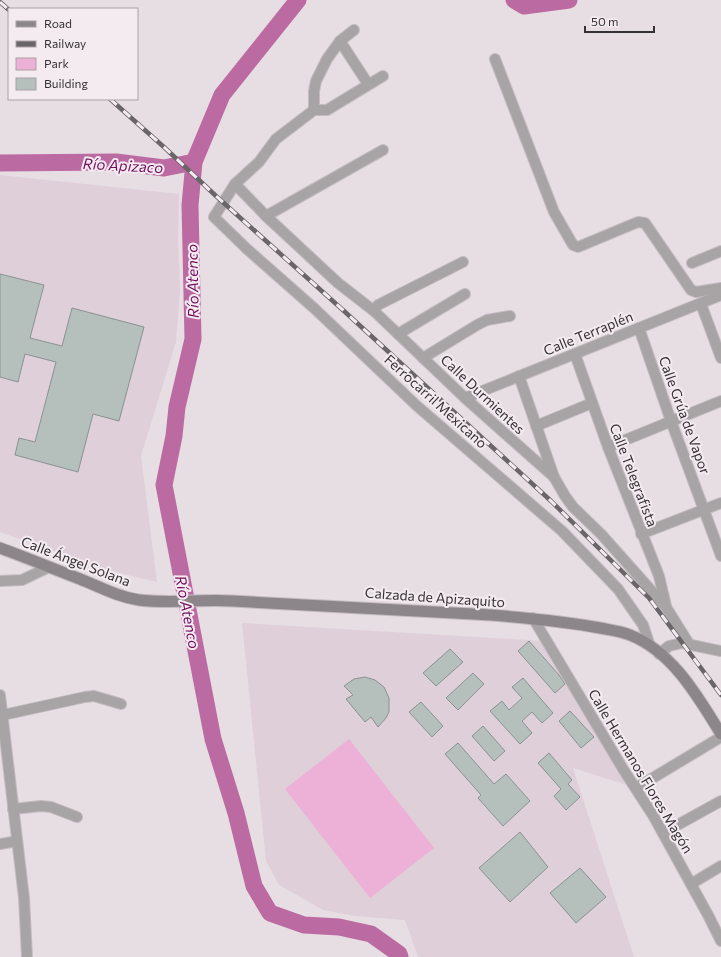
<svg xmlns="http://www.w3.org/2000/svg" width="721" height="957" font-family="Commissioner,sans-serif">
	<rect width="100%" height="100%" fill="#e7dee3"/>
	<g fill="#dfcfd9">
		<polygon points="0,175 179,194 178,238 180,290 176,342 141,456 157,582 107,570 0,532"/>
		<polygon points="242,623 544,641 627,785 573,768 634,957 418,957 405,920 355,916 323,910 279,885 266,861"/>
	</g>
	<polygon fill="#edb0d7" points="349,739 434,848 370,898 285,789"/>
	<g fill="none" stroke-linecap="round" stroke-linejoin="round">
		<g stroke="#bc6ba2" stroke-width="17">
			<polyline points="298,0 222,95 194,162 190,205 193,339 177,407 174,436 164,485 213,739 236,813 254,886 270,913 304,925 339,927 371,934 399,954 400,957"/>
			<polyline points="514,0 524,6 569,0"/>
			<polyline points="0,163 116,162 164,168 194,162"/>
		</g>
	</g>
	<g fill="#b5c0bc" stroke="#899390">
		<polygon points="0,274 44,285 30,338 62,346 72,308 144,327 119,421 93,414 78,472 15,455 19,438 35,442 56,362 25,354 18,382 0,377"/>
		<polygon points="529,641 559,675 565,684 555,693 518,651"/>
		<polygon points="450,649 463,662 436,686 423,673"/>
		<polygon points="473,673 484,684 458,710 446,698"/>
		<polygon points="365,677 375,680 384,687 389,698 389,712 386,718 378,727 371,717 365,722 346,699 353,695 344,686 354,679"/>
		<polygon points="523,678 553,713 542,723 532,712 522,721 532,733 520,744 490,711 502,701 509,710 522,698 512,687"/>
		<polygon points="421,702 443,726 432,737 409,712"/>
		<polygon points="570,711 594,737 581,748 559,721"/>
		<polygon points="483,726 505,751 494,761 472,736"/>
		<polygon points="458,743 494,784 506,774 530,801 503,826 478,798 481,795 445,754"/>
		<polygon points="549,753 572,780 568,784 580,797 566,810 554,796 561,789 538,763"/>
		<polygon points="520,832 548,867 510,902 479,868"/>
		<polygon points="580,868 606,897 576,923 550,893"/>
	</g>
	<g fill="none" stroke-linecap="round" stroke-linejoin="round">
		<g stroke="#c3bbc0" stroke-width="12">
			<g id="minor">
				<polyline points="340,41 368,84"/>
				<polyline points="495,59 554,212 573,245 578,247 638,222 645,223 691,290 696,292 721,288"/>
				<polyline points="383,76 327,110 314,110 276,139 259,162 235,184 214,217 247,249 315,309 417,406 562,531 618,589 643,625 650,646"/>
				<polyline points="314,110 314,91 316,81 327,59 340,41 354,30"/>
				<polyline points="235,184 266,216 338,283 374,311 465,398 554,477 565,496 573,507 601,534 666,607 689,644"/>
				<polyline points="266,216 383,150"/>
				<polyline points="692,263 721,251"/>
				<polyline points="701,304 721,358"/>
				<polyline points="374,311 378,305 463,262"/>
				<polyline points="639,328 671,421 721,556"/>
				<polyline points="398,334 465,294"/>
				<polyline points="575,354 608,447 659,576 666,606"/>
				<polyline points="423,358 477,325 487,320 510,316"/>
				<polyline points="519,376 554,477"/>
				<polyline points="465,398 721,295"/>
				<polyline points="536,426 592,403"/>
				<polyline points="608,447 721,401"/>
				<polyline points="641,534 721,503"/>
				<polyline points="0,581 22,580 49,567"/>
				<polyline points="533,618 623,769 654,817 708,915 721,941"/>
				<polyline points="659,654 669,646 682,643 721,651"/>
				<polyline points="0,695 24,898 27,957"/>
				<polyline points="3,715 85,697 94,696 121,704"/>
				<polyline points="636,788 721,737"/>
				<polyline points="13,809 41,806 51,807 77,817"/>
				<polyline points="663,833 721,801"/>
				<polyline points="0,844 17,841"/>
				<polyline points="691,884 721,866"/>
			</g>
		</g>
		<g stroke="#c3bbc0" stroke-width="13">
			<path id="secondary" d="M0,548C27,558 54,569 80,579C100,587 118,597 139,600C170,604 202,599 233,601C319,605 405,610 491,615C528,618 563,621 600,628C610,630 620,631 630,635C673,652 698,697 721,734"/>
		</g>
		<use href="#minor" stroke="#a8a4a6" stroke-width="10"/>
		<use href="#secondary" stroke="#8c868a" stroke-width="11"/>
		<g stroke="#6a6568" stroke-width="4.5">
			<g id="rail">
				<polyline points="0,2 9,10"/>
				<polyline points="110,99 165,148 216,196 344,311 551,501 649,598 721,695"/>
			</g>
		</g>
		<use href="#rail" stroke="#f4ebf1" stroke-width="3" stroke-dasharray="9" stroke-linecap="butt"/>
	</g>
	<g text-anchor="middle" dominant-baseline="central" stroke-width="4" stroke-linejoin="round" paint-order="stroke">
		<g font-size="14" fill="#343133" stroke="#f4ebf1">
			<text transform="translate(588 333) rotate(-22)">Calle Terraplén</text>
			<text transform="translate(483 394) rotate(43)">Calle Durmientes</text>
			<text transform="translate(436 401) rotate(42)">Ferrocarril Mexicano</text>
			<text transform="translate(685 415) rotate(70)">Calle Grúa de Vapor</text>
			<text transform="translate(634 475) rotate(69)">Calle Telegrafista</text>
			<text transform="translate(76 561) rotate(21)">Calle Ángel Solana</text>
			<text transform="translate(435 597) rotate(4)">Calzada de Apizaquito</text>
			<text transform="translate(641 771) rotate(59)">Calle Hermanos Flores Magón</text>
		</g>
		<g font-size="15" font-style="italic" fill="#730d5b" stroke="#f4ebf1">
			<text transform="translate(123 165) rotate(3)">Río Apizaco</text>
			<text transform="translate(192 281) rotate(-91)">Río Atenco</text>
			<text transform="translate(188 612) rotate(79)">Río Atenco</text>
		</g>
	</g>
	<rect x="8" y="8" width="130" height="92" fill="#f4ebf1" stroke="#a7a1a5"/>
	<rect x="16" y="21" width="20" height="6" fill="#8c868a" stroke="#a7a1a5"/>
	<text x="44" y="28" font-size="12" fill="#343133">Road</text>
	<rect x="16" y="41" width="20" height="6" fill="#6a6568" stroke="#a7a1a5"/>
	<text x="44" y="48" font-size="12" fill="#343133">Railway</text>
	<rect x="16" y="58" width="20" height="12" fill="#edb0d7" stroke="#a7a1a5"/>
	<text x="44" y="68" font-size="12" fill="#343133">Park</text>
	<rect x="16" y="78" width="20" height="12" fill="#b5c0bc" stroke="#a7a1a5"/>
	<text x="44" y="88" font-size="12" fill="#343133">Building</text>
	<path d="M585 26v6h69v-6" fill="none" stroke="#343133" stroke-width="2"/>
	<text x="591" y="26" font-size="12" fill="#343133" stroke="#f4ebf1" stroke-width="3" paint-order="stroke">50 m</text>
</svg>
